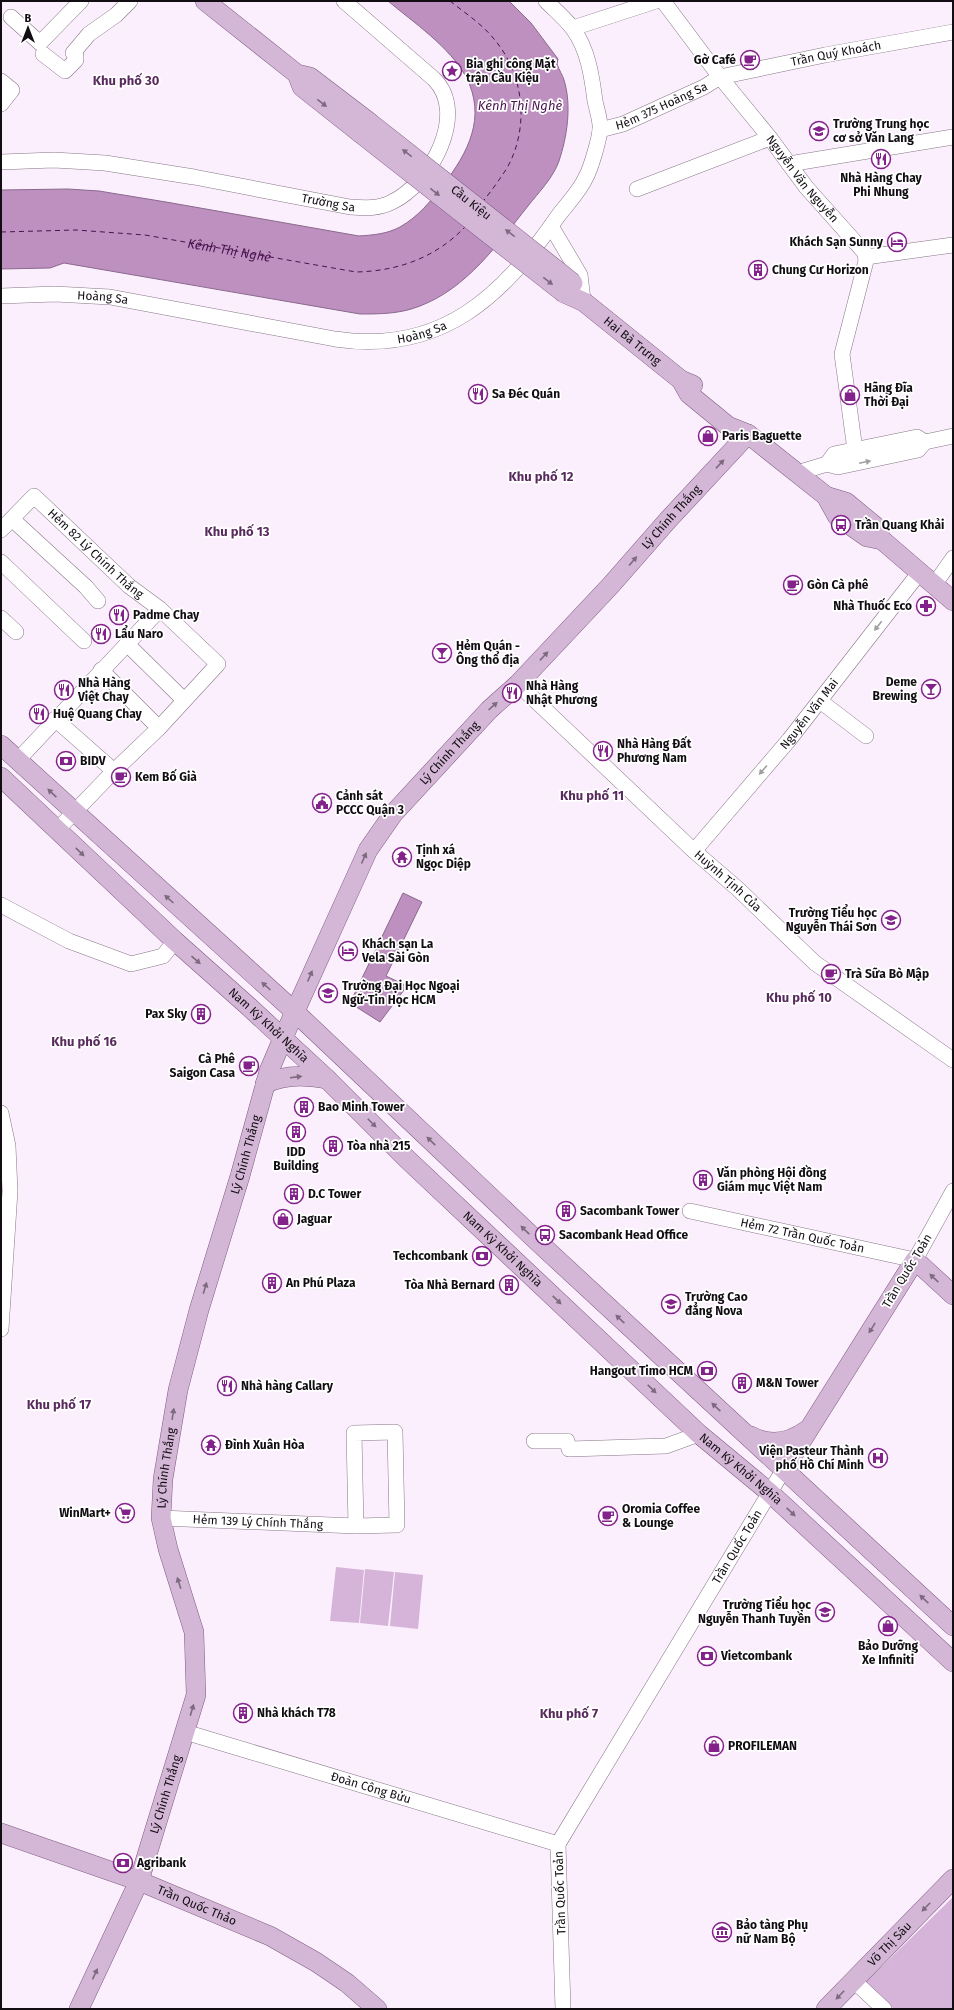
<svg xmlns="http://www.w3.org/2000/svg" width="954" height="2010" font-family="'Fira Sans',sans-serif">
	<rect width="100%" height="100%" fill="#fceffd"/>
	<g fill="#d6b3d9">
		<polygon points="336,1567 364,1570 359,1623 330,1621"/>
		<polygon points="365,1569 394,1572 388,1626 360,1623"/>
		<polygon points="395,1572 423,1575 418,1629 390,1626"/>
		<polygon points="953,1897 953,2009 894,2009 865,1983"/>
	</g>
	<g fill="#bd90c0" stroke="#8a698c">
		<path d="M388,1H509L531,23L558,59L557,64C559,70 563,76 564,80C572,106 567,137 559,161C553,178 539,192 528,206C497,245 467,288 420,306C400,314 380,314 360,314L64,263L50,268L1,269V190L68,189L99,191L166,202L359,236C373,235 387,234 400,227C419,216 430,202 443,185C468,153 487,117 466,77C450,47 413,22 388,1Z"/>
		<polygon points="403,893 422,902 386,976 407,986 380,1022 350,1003"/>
	</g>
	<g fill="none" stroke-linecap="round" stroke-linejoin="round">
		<g stroke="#4a134f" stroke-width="1" stroke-dasharray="5 4" stroke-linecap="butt">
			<path d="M450,1C465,13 482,24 494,39C524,74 530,127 507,168C500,179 492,190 484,200"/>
			<path id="s1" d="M1,232L76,230L145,235L356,272C398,271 435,258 465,227"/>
		</g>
		<g stroke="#867786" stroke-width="16">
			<g id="minor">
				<path id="s2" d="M663,1L720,77L770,138L806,187L865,253L866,261L842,354L855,450"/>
				<polyline points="11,17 40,43 81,1"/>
				<polyline points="573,28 656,1"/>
				<polyline points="43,54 65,71 76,60 76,56 73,53 89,34 116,15 130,1"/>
				<polyline points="1,81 12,90 1,104"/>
				<path id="s3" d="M600,130L623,124L704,87L720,77L825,55L953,32"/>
				<path id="s4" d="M1,162L54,160L105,163L194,177L350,207C365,208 379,209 392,202C430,184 469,114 434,79L344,1"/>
				<polyline points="789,164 953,137"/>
				<polyline points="637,189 770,138"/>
				<polyline points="551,226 580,275 583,300"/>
				<polyline points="866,257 953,245"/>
				<path id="s5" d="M1,296L55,294L110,297L335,339C441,355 502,297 558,216C567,204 580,191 586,177C591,168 599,140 600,130C601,122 597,110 595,101C592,77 588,49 573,29C566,19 555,10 546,1"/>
				<polyline points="827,464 834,454 917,437 925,442"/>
				<polyline points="797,473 827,464 838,467 918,450 925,442 953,436"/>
				<polyline points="12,519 86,587 98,601"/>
				<path id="s6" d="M1,530L34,496L129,586L160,609L218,664L159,728L101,670"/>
				<polyline points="1,562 84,641"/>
				<polyline points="934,585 953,558"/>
				<polyline points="1,618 16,632"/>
				<polyline points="127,644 184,700"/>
				<path id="s7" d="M518,684L694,851L738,889L815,963L953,1060"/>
				<polyline points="820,701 866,736"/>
				<polyline points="55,719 114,771"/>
				<polyline points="17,761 160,609"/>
				<polyline points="57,830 114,771 159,728"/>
				<path id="s8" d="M694,851L789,740L919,573"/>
				<polyline points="1,905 69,941 131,964 163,956 175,941"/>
				<polyline points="1,1113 8,1146 10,1191 1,1329"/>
				<path id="s9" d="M690,1211L915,1260L953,1191"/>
				<polyline points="534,1441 567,1441 569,1449 666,1446 699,1434"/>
				<path id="s10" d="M161,1518L356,1526L397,1525L395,1432L354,1433L356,1526"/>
				<path id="s11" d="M185,1732L558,1844"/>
				<polyline points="854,1981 884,2009"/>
				<path id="s12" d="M563,2009L558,1844L784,1469"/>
			</g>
		</g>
		<g stroke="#7d5c80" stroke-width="20">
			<g id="major">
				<polyline points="205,1 297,74 310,77 369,122"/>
				<polyline points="297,74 302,87 360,133"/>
				<path id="s13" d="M564,293L584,302L681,380L693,385"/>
				<polyline points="681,380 689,394 728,426 748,434 826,496 846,502 875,526 882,540 953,601"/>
				<polyline points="826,496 837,516 867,537 882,540"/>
				<polyline points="1,745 295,1012 537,1241 953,1626"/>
				<path id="s14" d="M1,777L175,941L247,1005L327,1079L406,1158L699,1434L769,1492L953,1662"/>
				<path d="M265,1084C284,1074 307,1075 327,1079"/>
				<path d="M751,1436C770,1446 789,1443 807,1430"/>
				<polyline points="784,1469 915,1260 953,1295"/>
				<path id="s15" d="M1,1833L139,1881L270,1936L316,1962L347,1983L377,2009"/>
				<path id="s16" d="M79,2009L139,1881L196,1695L194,1632L168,1549L161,1518L163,1479L178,1390L199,1310L240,1176L269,1071L283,1038L368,850L393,814L489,710L518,684L611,585L668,520L748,434"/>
				<path id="s17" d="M826,2009L953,1879"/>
			</g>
		</g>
		<use href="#minor" stroke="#fff" stroke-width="15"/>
		<use href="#major" stroke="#d4b7d6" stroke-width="19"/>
		<g stroke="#7d5c80" stroke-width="20" stroke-linecap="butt">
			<g id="major-bridge">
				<path id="s18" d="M369,122L573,283"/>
				<polyline points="360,133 564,293"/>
			</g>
		</g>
		<use href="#major-bridge" stroke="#d4b7d6" stroke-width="19"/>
	</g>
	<defs><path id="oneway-solid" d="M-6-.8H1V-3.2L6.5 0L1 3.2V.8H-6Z"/></defs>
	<g fill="#7d6a7e">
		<use href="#oneway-solid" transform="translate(322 103) rotate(38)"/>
		<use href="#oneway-solid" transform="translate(407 153) rotate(-142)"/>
		<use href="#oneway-solid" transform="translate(435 192) rotate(38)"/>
		<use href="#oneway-solid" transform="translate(510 233) rotate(-142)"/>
		<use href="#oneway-solid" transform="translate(548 281) rotate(38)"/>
		<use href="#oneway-solid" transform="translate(720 464) rotate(-47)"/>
		<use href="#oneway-solid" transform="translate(633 561) rotate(-49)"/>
		<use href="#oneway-solid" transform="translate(544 656) rotate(-47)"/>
		<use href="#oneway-solid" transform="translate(493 706) rotate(-42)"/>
		<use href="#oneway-solid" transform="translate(52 793) rotate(-137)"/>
		<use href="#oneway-solid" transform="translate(80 852) rotate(44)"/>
		<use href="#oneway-solid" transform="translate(364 858) rotate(-66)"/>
		<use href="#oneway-solid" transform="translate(169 899) rotate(-138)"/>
		<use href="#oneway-solid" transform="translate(196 960) rotate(41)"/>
		<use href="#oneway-solid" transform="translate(310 976) rotate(-67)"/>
		<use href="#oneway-solid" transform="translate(266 986) rotate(-138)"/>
		<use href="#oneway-solid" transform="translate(296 1077) rotate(-7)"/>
		<use href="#oneway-solid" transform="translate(372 1123) rotate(45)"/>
		<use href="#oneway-solid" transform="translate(431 1141) rotate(-136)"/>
		<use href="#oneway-solid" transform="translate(525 1230) rotate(-136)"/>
		<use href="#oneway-solid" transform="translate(934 1278) rotate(-137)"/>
		<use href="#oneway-solid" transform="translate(205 1288) rotate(-73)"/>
		<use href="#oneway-solid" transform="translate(557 1300) rotate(44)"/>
		<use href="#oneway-solid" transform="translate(620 1319) rotate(-137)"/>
		<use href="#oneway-solid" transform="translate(872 1328) rotate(122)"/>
		<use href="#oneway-solid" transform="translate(652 1389) rotate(44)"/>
		<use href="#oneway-solid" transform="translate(716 1407) rotate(-137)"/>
		<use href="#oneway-solid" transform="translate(173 1414) rotate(-81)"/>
		<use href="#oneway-solid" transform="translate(791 1512) rotate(43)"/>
		<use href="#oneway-solid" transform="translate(179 1583) rotate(-108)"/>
		<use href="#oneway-solid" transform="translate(924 1599) rotate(-137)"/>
		<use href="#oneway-solid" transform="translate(192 1710) rotate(-73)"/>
		<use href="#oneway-solid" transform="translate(926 1907) rotate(134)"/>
		<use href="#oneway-solid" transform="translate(95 1974) rotate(-65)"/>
		<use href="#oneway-solid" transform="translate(840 1995) rotate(134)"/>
	</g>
	<g fill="#a09ea1">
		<use href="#oneway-solid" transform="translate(865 462) rotate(-12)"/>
		<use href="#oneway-solid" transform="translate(878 626) rotate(128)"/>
		<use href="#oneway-solid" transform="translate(763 770) rotate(131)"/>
	</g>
	<defs>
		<g id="cafe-ring" transform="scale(1)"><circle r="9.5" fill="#fff" stroke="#84228c" stroke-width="1.5"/><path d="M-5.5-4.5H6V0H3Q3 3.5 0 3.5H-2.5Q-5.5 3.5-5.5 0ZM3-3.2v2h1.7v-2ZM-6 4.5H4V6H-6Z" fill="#84228c"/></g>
		<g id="sight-ring" transform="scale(1)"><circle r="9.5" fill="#fff" stroke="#84228c" stroke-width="1.5"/><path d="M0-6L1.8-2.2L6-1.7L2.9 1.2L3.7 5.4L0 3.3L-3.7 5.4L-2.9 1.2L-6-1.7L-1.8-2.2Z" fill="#84228c"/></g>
		<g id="school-ring" transform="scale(1)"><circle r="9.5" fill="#fff" stroke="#84228c" stroke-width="1.5"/><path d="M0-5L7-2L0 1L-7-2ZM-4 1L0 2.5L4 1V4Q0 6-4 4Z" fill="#84228c"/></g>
		<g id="restaurant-ring" transform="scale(1)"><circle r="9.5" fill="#fff" stroke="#84228c" stroke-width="1.5"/><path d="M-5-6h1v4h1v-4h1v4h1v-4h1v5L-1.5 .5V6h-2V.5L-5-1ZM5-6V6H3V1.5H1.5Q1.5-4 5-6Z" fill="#84228c"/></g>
		<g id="hotel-ring" transform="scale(1)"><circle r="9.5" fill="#fff" stroke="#84228c" stroke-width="1.5"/><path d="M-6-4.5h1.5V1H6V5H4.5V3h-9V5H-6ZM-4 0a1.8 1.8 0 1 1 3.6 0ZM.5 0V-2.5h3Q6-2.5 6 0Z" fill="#84228c"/></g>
		<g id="building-ring" transform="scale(1)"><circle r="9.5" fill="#fff" stroke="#84228c" stroke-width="1.5"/><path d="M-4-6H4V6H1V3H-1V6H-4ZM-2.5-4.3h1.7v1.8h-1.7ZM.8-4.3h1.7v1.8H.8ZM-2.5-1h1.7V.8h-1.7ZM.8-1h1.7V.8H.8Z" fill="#84228c"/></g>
		<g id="shop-ring" transform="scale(1)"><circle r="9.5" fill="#fff" stroke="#84228c" stroke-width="1.5"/><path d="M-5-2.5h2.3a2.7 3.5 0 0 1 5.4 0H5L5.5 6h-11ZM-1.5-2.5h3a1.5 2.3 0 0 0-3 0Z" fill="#84228c"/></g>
		<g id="bus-ring" transform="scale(1)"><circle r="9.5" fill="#fff" stroke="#84228c" stroke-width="1.5"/><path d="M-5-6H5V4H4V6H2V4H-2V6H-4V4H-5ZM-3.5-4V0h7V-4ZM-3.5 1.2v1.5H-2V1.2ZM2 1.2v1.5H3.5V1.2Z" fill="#84228c"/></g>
		<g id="pharmacy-ring" transform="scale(1)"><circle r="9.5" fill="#fff" stroke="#84228c" stroke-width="1.5"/><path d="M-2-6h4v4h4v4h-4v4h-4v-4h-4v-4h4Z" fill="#84228c"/></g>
		<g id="bar-ring" transform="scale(1)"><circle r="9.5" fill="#fff" stroke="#84228c" stroke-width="1.5"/><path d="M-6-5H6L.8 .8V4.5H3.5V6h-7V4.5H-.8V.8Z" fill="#84228c"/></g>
		<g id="bank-ring" transform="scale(1)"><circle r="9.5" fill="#fff" stroke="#84228c" stroke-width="1.5"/><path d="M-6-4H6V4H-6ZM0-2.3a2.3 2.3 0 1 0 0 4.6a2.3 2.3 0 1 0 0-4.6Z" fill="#84228c"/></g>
		<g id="civic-ring" transform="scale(1)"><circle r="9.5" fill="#fff" stroke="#84228c" stroke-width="1.5"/><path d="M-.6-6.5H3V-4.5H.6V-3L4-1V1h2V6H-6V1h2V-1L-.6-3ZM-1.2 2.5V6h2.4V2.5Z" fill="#84228c"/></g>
		<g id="temple-ring" transform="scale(1)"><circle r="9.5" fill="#fff" stroke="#84228c" stroke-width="1.5"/><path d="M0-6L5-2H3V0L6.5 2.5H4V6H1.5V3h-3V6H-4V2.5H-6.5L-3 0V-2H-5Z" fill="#84228c"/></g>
		<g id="university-ring" transform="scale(1)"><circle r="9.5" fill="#fff" stroke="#84228c" stroke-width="1.5"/><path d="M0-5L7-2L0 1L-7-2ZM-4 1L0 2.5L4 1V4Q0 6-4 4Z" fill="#84228c"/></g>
		<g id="hospital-ring" transform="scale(1)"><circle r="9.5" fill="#fff" stroke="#84228c" stroke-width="1.5"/><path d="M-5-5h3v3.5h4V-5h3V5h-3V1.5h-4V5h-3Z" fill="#84228c"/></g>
		<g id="supermarket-ring" transform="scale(1)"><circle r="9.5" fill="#fff" stroke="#84228c" stroke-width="1.5"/><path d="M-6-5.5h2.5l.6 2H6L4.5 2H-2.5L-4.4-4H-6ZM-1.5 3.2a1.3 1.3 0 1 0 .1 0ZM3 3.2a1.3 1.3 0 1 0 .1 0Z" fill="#84228c"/></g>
		<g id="museum-ring" transform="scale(1)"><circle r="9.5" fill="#fff" stroke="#84228c" stroke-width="1.5"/><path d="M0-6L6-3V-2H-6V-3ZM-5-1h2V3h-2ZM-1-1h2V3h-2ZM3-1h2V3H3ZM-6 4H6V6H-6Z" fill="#84228c"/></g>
	</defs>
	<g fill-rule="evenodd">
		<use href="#cafe-ring" x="750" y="60"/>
		<use href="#sight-ring" x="452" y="71"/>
		<use href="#school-ring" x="819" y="131"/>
		<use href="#restaurant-ring" x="881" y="159"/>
		<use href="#hotel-ring" x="897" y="242"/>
		<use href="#building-ring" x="758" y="270"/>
		<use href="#restaurant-ring" x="478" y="394"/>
		<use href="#shop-ring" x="850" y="395"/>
		<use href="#shop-ring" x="708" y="436"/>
		<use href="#bus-ring" x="841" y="525"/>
		<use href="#cafe-ring" x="793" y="585"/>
		<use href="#pharmacy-ring" x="926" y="606"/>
		<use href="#restaurant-ring" x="119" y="615"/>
		<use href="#restaurant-ring" x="101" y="634"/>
		<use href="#bar-ring" x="442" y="653"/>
		<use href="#bar-ring" x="931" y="689"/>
		<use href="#restaurant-ring" x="64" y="690"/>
		<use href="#restaurant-ring" x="512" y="693"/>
		<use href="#restaurant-ring" x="39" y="714"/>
		<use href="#restaurant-ring" x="603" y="751"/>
		<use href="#bank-ring" x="66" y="761"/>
		<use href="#cafe-ring" x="121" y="777"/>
		<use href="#civic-ring" x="322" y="803"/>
		<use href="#temple-ring" x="402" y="857"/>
		<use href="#school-ring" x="891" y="920"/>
		<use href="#hotel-ring" x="348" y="951"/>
		<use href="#cafe-ring" x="831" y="974"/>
		<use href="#university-ring" x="328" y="993"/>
		<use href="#building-ring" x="201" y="1014"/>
		<use href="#cafe-ring" x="249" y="1066"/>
		<use href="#building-ring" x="304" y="1107"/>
		<use href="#building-ring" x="296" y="1132"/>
		<use href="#building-ring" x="333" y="1146"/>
		<use href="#building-ring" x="703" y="1180"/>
		<use href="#building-ring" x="294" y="1194"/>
		<use href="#building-ring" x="566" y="1211"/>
		<use href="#shop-ring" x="283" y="1219"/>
		<use href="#bus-ring" x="545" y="1235"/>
		<use href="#bank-ring" x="482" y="1256"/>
		<use href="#building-ring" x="272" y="1283"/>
		<use href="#building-ring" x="509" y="1285"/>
		<use href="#university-ring" x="671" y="1304"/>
		<use href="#bank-ring" x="707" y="1371"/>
		<use href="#building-ring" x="742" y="1383"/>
		<use href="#restaurant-ring" x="227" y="1386"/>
		<use href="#temple-ring" x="211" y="1445"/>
		<use href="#hospital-ring" x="878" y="1458"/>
		<use href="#supermarket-ring" x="125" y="1513"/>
		<use href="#cafe-ring" x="608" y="1516"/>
		<use href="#school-ring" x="825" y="1612"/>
		<use href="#shop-ring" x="888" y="1626"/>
		<use href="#bank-ring" x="707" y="1656"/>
		<use href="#building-ring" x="243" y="1713"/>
		<use href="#shop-ring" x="714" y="1746"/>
		<use href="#bank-ring" x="123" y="1863"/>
		<use href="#museum-ring" x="722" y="1932"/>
	</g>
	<g text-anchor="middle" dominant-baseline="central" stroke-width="3.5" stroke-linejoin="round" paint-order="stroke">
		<g font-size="12" fill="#120d13" stroke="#fff">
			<text stroke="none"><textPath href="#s3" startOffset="250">Trần Quý Khoách</textPath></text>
			<text stroke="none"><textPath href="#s3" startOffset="66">Hẻm 375 Hoàng Sa</textPath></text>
			<text stroke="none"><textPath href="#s2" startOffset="226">Nguyễn Văn Nguyễn</textPath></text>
			<text stroke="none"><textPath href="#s4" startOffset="331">Trường Sa</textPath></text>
			<text stroke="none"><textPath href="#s18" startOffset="130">Cầu Kiệu</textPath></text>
			<text stroke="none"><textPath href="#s5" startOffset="102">Hoàng Sa</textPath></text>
			<text stroke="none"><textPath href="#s5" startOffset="426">Hoàng Sa</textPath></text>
			<text stroke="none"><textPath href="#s13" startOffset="84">Hai Bà Trưng</textPath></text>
			<text stroke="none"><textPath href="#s16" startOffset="1672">Lý Chính Thắng</textPath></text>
			<text stroke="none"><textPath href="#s6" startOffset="132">Hẻm 82 Lý Chính Thắng</textPath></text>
			<text stroke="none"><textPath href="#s8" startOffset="179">Nguyễn Văn Mai</textPath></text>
			<text stroke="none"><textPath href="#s16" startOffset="1348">Lý Chính Thắng</textPath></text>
			<text stroke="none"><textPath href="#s7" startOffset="288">Huỳnh Tịnh Của</textPath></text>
			<text stroke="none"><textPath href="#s14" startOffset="365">Nam Kỳ Khởi Nghĩa</textPath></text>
			<text stroke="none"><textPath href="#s16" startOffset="892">Lý Chính Thắng</textPath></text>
			<text stroke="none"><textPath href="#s9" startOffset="115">Hẻm 72 Trần Quốc Toản</textPath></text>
			<text stroke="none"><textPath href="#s14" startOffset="689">Nam Kỳ Khởi Nghĩa</textPath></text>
			<text transform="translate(907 1271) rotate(-59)">Trần Quốc Toản</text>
			<text stroke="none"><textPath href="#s16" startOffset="568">Lý Chính Thắng</textPath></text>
			<text stroke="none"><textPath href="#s14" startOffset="1013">Nam Kỳ Khởi Nghĩa</textPath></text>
			<text stroke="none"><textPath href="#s10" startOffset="97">Hẻm 139 Lý Chính Thắng</textPath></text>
			<text stroke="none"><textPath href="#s12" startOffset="512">Trần Quốc Toản</textPath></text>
			<text stroke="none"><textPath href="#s11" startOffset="194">Đoàn Công Bửu</textPath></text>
			<text stroke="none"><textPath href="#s16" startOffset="232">Lý Chính Thắng</textPath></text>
			<text transform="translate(560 1893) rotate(-92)">Trần Quốc Toản</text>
			<text stroke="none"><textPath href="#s15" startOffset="209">Trần Quốc Thảo</textPath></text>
			<text stroke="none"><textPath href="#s17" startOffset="91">Võ Thị Sáu</textPath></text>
		</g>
		<g font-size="12" font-weight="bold" fill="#120d13" stroke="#fff" text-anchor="start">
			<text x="736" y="60" text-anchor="end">Gờ Café</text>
			<text x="466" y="64">Bia ghi công Mặt<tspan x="466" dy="14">trận Cầu Kiệu</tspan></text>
			<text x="833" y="124">Trường Trung học<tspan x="833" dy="14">cơ sở Văn Lang</tspan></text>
			<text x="881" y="178" text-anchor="middle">Nhà Hàng Chay<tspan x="881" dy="14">Phi Nhung</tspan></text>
			<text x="883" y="242" text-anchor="end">Khách Sạn Sunny</text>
			<text x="772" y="270">Chung Cư Horizon</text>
			<text x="864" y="388">Hãng Đĩa<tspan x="864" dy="14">Thời Đại</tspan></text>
			<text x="492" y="394">Sa Đéc Quán</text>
			<text x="722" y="436">Paris Baguette</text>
			<text x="855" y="525">Trần Quang Khải</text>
			<text x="807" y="585">Gòn Cà phê</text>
			<text x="912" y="606" text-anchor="end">Nhà Thuốc Eco</text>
			<text x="133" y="615">Padme Chay</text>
			<text x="115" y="634">Lẩu Naro</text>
			<text x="456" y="646">Hẻm Quán -<tspan x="456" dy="14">Ông thổ địa</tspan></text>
			<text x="917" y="682" text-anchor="end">Deme<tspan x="917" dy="14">Brewing</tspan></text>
			<text x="78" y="683">Nhà Hàng<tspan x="78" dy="14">Việt Chay</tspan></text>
			<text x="526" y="686">Nhà Hàng<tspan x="526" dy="14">Nhật Phương</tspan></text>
			<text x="53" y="714">Huệ Quang Chay</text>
			<text x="617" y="744">Nhà Hàng Đất<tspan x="617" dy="14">Phương Nam</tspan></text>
			<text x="80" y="761">BIDV</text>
			<text x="135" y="777">Kem Bố Già</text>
			<text x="336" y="796">Cảnh sát<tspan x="336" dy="14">PCCC Quận 3</tspan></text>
			<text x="416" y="850">Tịnh xá<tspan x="416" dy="14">Ngọc Diệp</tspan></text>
			<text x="877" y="913" text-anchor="end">Trường Tiểu học<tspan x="877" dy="14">Nguyễn Thái Sơn</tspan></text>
			<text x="362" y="944">Khách sạn La<tspan x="362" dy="14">Vela Sài Gòn</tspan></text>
			<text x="845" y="974">Trà Sữa Bò Mập</text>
			<text x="342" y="986">Trường Đại Học Ngoại<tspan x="342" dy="14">Ngữ-Tin Học HCM</tspan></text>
			<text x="187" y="1014" text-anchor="end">Pax Sky</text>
			<text x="235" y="1059" text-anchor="end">Cà Phê<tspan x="235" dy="14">Saigon Casa</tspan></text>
			<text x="318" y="1107">Bao Minh Tower</text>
			<text x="347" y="1146">Tòa nhà 215</text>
			<text x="296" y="1152" text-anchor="middle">IDD<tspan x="296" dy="14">Building</tspan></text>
			<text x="717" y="1173">Văn phòng Hội đồng<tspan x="717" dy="14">Giám mục Việt Nam</tspan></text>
			<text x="308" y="1194">D.C Tower</text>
			<text x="580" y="1211">Sacombank Tower</text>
			<text x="297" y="1219">Jaguar</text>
			<text x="559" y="1235">Sacombank Head Office</text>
			<text x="468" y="1256" text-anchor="end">Techcombank</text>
			<text x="286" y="1283">An Phú Plaza</text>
			<text x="495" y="1285" text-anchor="end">Tòa Nhà Bernard</text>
			<text x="685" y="1297">Trường Cao<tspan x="685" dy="14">đẳng Nova</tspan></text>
			<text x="693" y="1371" text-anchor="end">Hangout Timo HCM</text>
			<text x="756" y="1383">M&amp;N Tower</text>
			<text x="241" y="1386">Nhà hàng Callary</text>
			<text x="225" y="1445">Đình Xuân Hòa</text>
			<text x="864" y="1451" text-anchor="end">Viện Pasteur Thành<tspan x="864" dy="14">phố Hồ Chí Minh</tspan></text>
			<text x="622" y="1509">Oromia Coffee<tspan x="622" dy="14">&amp; Lounge</tspan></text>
			<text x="111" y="1513" text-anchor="end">WinMart+</text>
			<text x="811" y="1605" text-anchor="end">Trường Tiểu học<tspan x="811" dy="14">Nguyễn Thanh Tuyền</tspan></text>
			<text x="888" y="1646" text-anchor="middle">Bảo Dưỡng<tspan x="888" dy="14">Xe Infiniti</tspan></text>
			<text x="721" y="1656">Vietcombank</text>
			<text x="257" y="1713">Nhà khách T78</text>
			<text x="728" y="1746">PROFILEMAN</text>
			<text x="137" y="1863">Agribank</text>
			<text x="736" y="1925">Bảo tàng Phụ<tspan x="736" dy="14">nữ Nam Bộ</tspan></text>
		</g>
		<g font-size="13" font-weight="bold" fill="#592a5d" stroke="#fff">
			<text x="126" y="80">Khu phố 30</text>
			<text x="541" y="476">Khu phố 12</text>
			<text x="237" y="531">Khu phố 13</text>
			<text x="592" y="795">Khu phố 11</text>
			<text x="799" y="997">Khu phố 10</text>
			<text x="84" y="1041">Khu phố 16</text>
			<text x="59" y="1404">Khu phố 17</text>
			<text x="569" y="1713">Khu phố 7</text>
		</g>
		<g font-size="13" font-style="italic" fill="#4a134f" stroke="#fff">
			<text x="520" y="105">Kênh Thị Nghè</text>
			<text stroke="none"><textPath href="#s1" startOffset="230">Kênh Thị Nghè</textPath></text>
		</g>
	</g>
	<rect width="954" height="2010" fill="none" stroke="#120d13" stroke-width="4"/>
	<g transform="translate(28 28)" stroke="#ffffff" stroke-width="3" paint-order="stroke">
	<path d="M0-3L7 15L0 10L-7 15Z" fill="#120d13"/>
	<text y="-6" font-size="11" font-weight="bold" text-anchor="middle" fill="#120d13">B</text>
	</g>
</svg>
